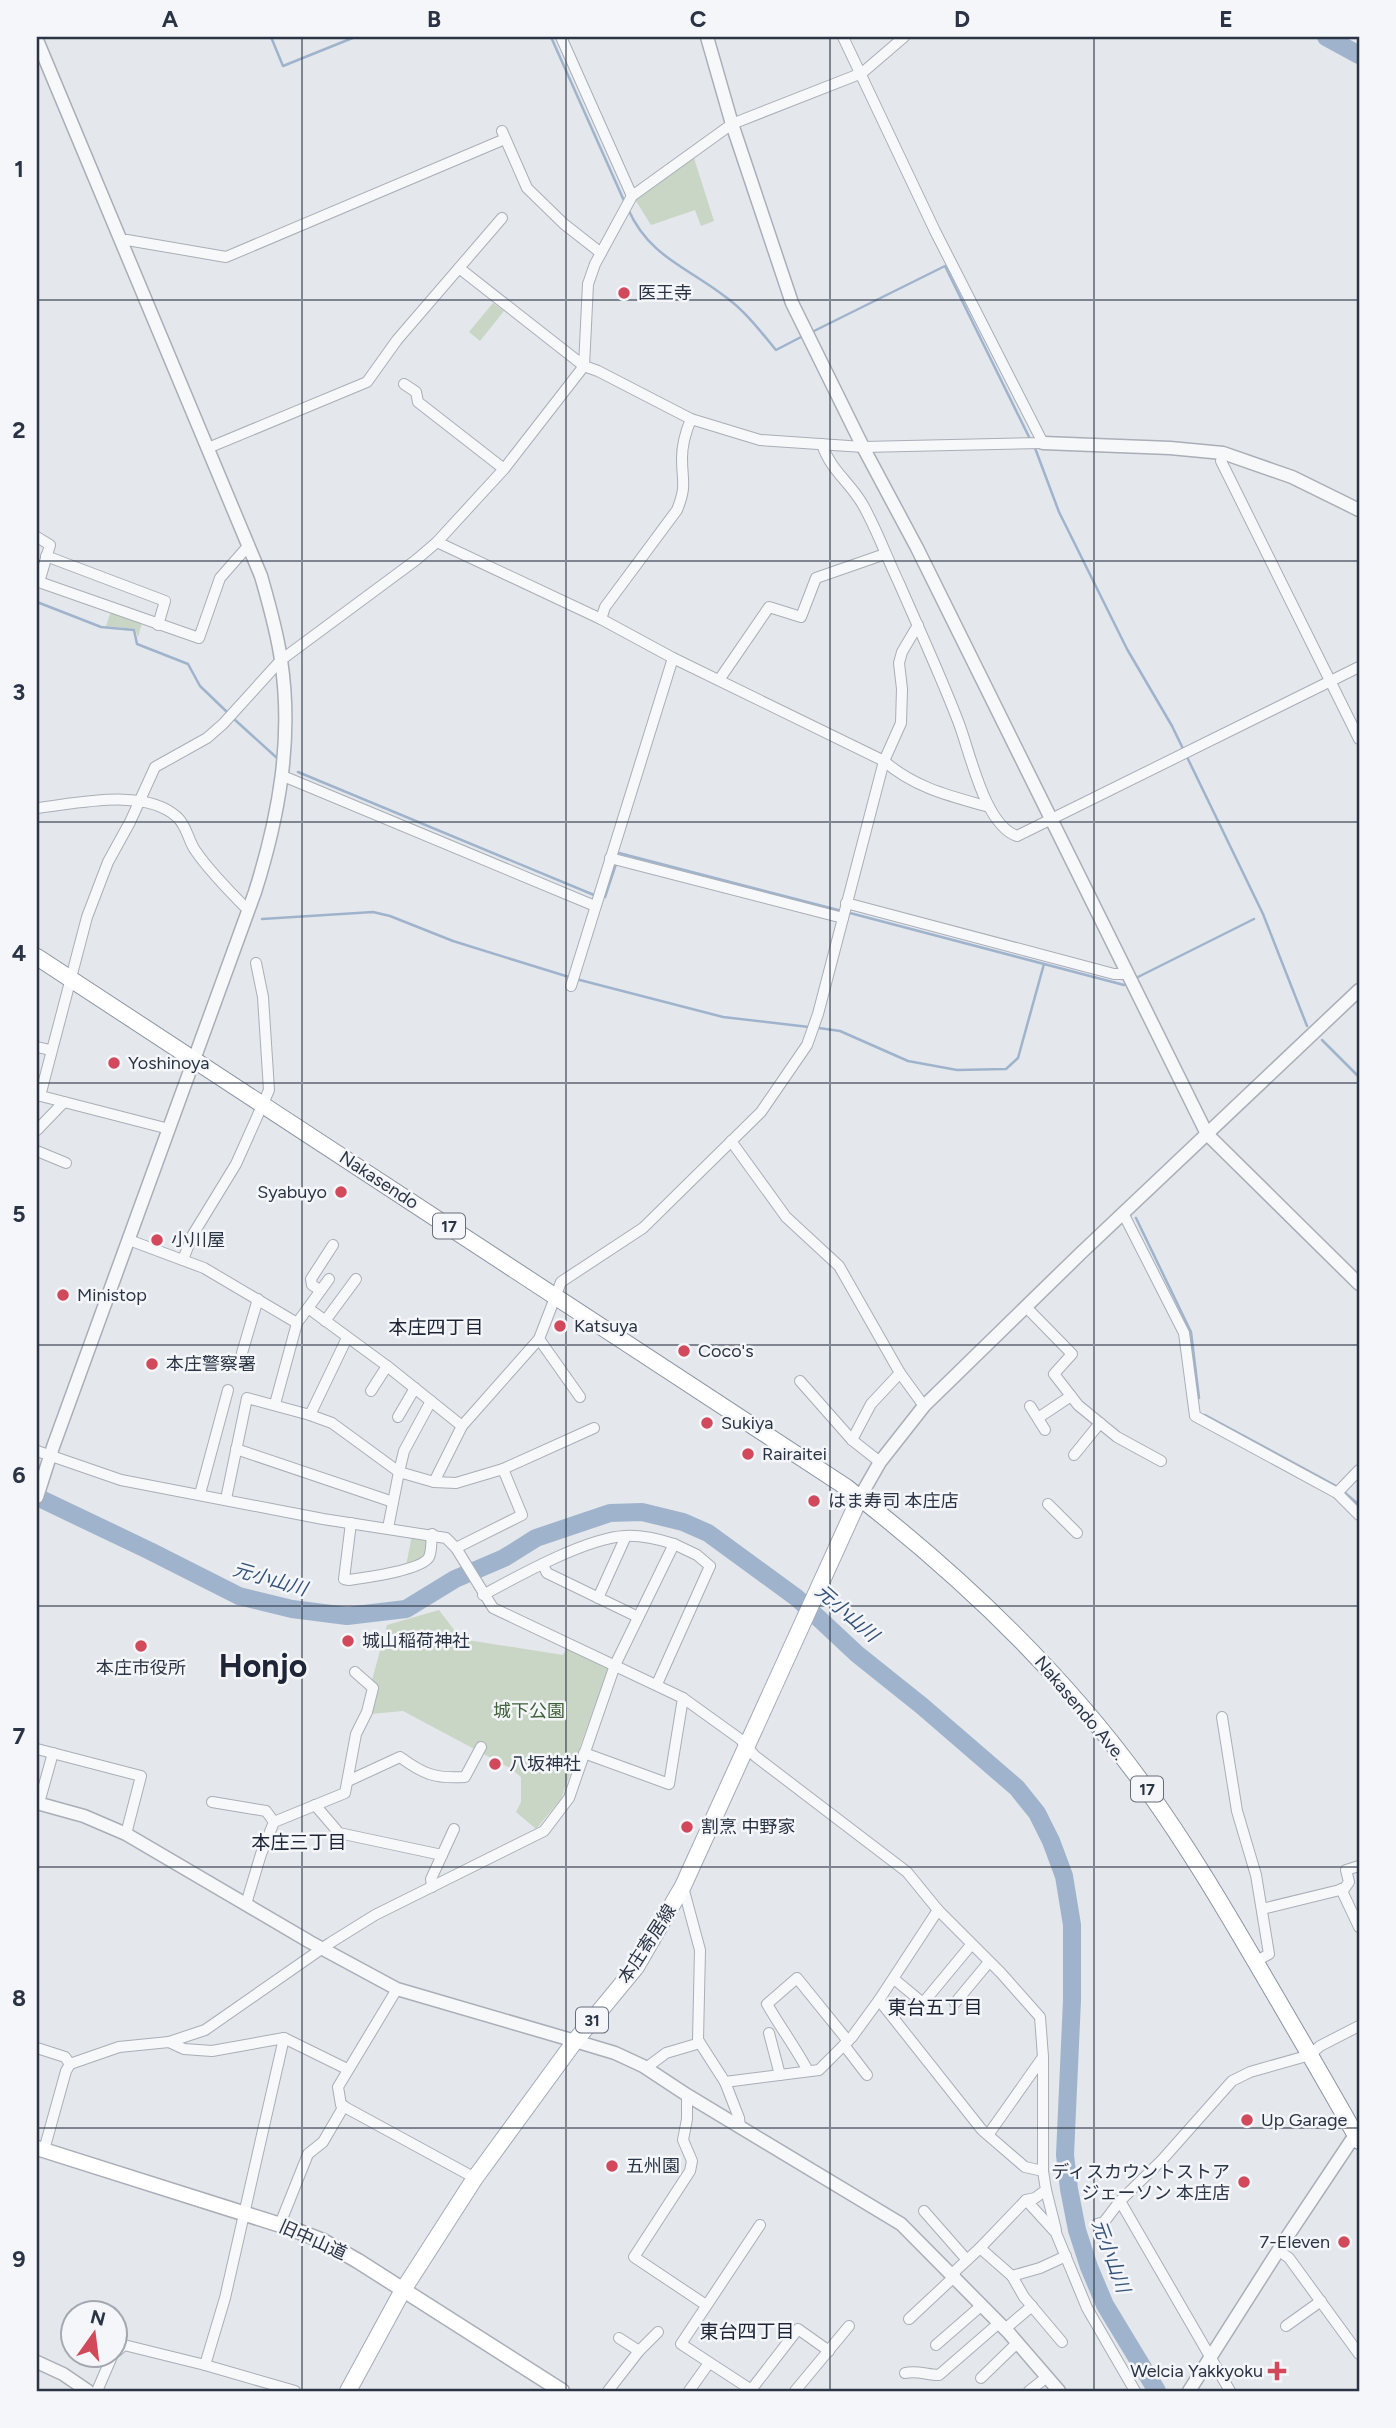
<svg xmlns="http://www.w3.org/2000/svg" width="1396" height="2428" font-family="Figtree,'Noto Sans JP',sans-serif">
	<rect width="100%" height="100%" fill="#e4e7ec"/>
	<g fill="#c9d6c5">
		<polygon points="693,155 714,221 701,226 695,210 651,225 636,201 638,194"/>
		<polygon points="493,303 504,311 480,341 469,332"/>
		<polygon points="111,611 142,623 138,637 135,629 106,626"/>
		<polygon points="412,1535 428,1539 426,1556 406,1566"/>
		<polygon points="439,1610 461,1639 563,1655 567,1647 606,1666 608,1669 561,1799 536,1829 516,1812 521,1802 521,1777 510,1768 403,1711 370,1714 369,1691 387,1625"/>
	</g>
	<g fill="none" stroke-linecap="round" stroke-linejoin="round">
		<g stroke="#9fb4cc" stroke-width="2.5">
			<polyline points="271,37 283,66 355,37"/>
			<polyline points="551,37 625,203"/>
			<path d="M628,209C650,258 688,267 727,298C746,312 761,332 776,350L803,336"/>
			<polyline points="812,332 945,266 1030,439"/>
			<polyline points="1035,448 1059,512 1127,649 1172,726 1263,914 1307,1026"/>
			<polyline points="37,602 101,627 134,630 137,644 188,664 200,686 227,712"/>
			<polyline points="234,719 277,758"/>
			<polyline points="298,772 594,895"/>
			<polyline points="619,853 838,910"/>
			<polyline points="605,897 616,864"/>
			<polyline points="850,913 1124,985"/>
			<polyline points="262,919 373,912 390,916 453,941 569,977"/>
			<polyline points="1138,977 1254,919"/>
			<polyline points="576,979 723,1017 809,1027"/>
			<polyline points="819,1028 840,1031 908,1061 957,1070 1006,1069 1018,1058 1044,964"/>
			<polyline points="1322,1040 1359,1077"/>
			<polyline points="1136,1218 1191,1332 1199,1398"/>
			<polyline points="1205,1415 1338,1487"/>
			<polyline points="1343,1491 1359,1505"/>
		</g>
		<g stroke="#9fb4cc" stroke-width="18">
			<polyline points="1326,37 1359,55"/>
			<polyline points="37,1497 150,1551 239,1596 292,1609 347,1616 406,1609 455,1579 504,1558 536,1538 610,1513 642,1512 683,1522 708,1533 797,1598 857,1654 922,1706 1017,1788 1037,1813 1051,1841 1064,1876 1072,1925 1072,2000 1065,2155 1069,2189 1077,2230 1089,2267 1105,2305 1157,2391"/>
		</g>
		<g stroke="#a9aeb7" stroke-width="12">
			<g id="minor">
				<polyline points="561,37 632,196"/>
				<polyline points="502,131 527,188 564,224 601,253"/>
				<polyline points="121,241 127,240 226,257 505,139"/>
				<polyline points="459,268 584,366 598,371 691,419 760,440 863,447 1043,443 935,231 843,37"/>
				<polyline points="404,384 416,392 418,402 504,469"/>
				<path d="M822,444C830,470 850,482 863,505C877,530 887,558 899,583C919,629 940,674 958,721C970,751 984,825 1017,836L1359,667"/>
				<polyline points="208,448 367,382 397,340 502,218"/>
				<polyline points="1223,453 1221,461 1359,739"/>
				<polyline points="37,537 50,545 39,582 199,638 220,578 249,545"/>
				<path d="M437,542L601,619L673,658L884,761C915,788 950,796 989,807"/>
				<polyline points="46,556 165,601 158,625"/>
				<path d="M601,619L605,607L677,510C687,485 682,482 682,458C682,445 686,431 691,419"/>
				<polyline points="719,680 769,607 801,617 816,578 885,554"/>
				<polyline points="283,776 595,906"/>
				<path d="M37,808C75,804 145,787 177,817C187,826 188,840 195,850C207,868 232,894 248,910"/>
				<polyline points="610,858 843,918"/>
				<polyline points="846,903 1114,974 1127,974"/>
				<polyline points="571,986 673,658"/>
				<polyline points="37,1047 50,1050"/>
				<polyline points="37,1095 169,1129"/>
				<polyline points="40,1096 87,917 108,862 130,822 155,767 207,738 223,724 281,660 416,560 437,542 504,469 584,366 588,284 595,264 632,196 732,124 862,73 904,37"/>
				<polyline points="37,1130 64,1102"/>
				<polyline points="731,1141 786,1217 839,1266 900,1373 924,1406"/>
				<polyline points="37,1151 66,1163"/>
				<polyline points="1124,1215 1184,1333 1195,1416 1337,1493 1359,1515"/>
				<polyline points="129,1240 204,1268 297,1323 308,1308 387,1366 462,1426"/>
				<polyline points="183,1260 192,1236 236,1164 269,1090 263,997 256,963"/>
				<polyline points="320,1290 312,1285 311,1279 333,1245"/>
				<polyline points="1026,1307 1072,1354 1054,1374 1078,1405 1117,1437 1161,1461"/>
				<polyline points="308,1308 329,1279"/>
				<polyline points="325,1321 356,1279"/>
				<polyline points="539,1339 580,1397"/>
				<polyline points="242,1353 258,1299"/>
				<polyline points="800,1381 852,1440 880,1462"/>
				<polyline points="371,1391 387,1366"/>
				<polyline points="275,1404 297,1323"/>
				<polyline points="1030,1406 1045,1430"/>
				<polyline points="310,1415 332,1423 399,1472 404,1451 431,1401"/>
				<polyline points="398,1417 415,1388"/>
				<polyline points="1038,1418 1071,1396"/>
				<polyline points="852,1440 871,1404 900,1373"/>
				<polyline points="236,1449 393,1502"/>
				<polyline points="37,1451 121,1480 323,1519 446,1538 456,1548 493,1608 683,1698 740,1739 755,1756 907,1872 938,1910 1001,1973 1040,2017 1043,2057 1043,2171"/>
				<polyline points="1074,1455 1100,1423"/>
				<polyline points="503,1469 594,1428"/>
				<polyline points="434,1482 456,1483 503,1469 522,1515 456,1548"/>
				<polyline points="1337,1493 1359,1470"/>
				<polyline points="200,1494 228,1390"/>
				<polyline points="226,1499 247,1398 310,1415 347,1338"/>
				<polyline points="1048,1504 1077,1533"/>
				<path d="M351,1523L344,1579L349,1580C364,1578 423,1570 429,1557C432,1551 431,1540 432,1534"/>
				<polyline points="388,1528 399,1472 434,1482 462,1426 539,1339 561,1282 643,1228 761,1112 807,1045 818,1014 884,761 901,723 902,689 899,663 902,652 918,625"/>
				<polyline points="543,1565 547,1573 638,1617"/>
				<polyline points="598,1598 626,1536"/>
				<polyline points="657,1684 710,1566 697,1555 674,1544"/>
				<polyline points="1222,1717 1237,1811 1256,1875 1269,1954 1255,1962"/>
				<polyline points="37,1749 141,1776 126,1834"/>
				<polyline points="584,1753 669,1784 683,1698"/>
				<path d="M348,1781L400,1757C423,1774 435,1779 465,1777L481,1747"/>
				<polyline points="212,1802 266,1811 274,1822"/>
				<polyline points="39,1803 53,1753"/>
				<polyline points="315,1805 339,1833 442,1855"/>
				<polyline points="432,1887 431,1879 454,1829"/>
				<polyline points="683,1887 700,1950 698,2040 725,2082 739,2118 740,2127"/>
				<polyline points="1341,1889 1359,1927"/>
				<polyline points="246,1904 261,1854 274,1822 345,1793 356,1734 367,1712 373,1688 355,1672"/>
				<polyline points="1262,1909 1344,1889 1349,1882 1346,1870 1359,1866"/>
				<polyline points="938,1910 879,2000 982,2130 1025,2167 1043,2171 1046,2190 1035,2198 1026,2200 980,2248 952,2274"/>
				<polyline points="894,1979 923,2003 971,1945"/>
				<polyline points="397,1989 338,2087 341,2105 475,2178"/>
				<polyline points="955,2003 989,1962"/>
				<polyline points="769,2033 780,2075"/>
				<polyline points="169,2042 184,2049 212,2051 284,2038 347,2069"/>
				<polyline points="844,2045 867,2075"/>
				<polyline points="37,2048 65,2057 70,2064"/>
				<polyline points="646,2068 666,2053 700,2043"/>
				<path d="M808,2071C796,2048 780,2027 767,2004L797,1978L848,2041"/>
				<polyline points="725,2082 819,2070 852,2037 879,2000"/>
				<polyline points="687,2095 687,2119 683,2140 692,2161 690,2171 634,2257 706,2305"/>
				<polyline points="988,2135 1043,2057"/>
				<path d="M44,2150L66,2071L70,2064L119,2047L169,2042L205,2030L330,1943L375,1915L544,1831L569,1798L615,1665L674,1544C658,1539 642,1535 625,1536C586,1538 518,1576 483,1595"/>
				<polyline points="1046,2190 1056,2230"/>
				<polyline points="1026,2200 1056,2233 1087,2308 1135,2391"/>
				<polyline points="924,2211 967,2260"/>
				<polyline points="280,2224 308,2154 323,2142 344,2106"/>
				<polyline points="1097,2224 1104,2222 1120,2201"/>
				<polyline points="980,2248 1012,2276 1040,2268 1066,2256"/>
				<polyline points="1278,2250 1289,2258 1359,2354"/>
				<polyline points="1012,2276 1024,2297 1062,2342"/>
				<polyline points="909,2319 955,2276"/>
				<polyline points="1286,2326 1321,2301"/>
				<polyline points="1005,2329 1032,2306"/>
				<polyline points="619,2338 639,2351"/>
				<polyline points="936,2345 982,2305"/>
				<polyline points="116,2352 124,2345 205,2365 295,2391"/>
				<polyline points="205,2365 225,2298 284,2038"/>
				<path d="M905,2373C917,2370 927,2375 939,2375L999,2323"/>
				<polyline points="981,2378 1017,2343"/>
				<polyline points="751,2390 798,2329 829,2351"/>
				<polyline points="97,2391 113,2354"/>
				<polyline points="608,2391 639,2351 658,2332"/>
				<polyline points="689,2391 709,2363"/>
				<polyline points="753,2391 681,2344 760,2225"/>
				<polyline points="795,2391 849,2326"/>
				<polyline points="1029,2391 1047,2377"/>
				<polyline points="1230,2391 1120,2201 1162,2160 1232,2081 1250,2072 1310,2055 1320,2046 1359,2026"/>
			</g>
		</g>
		<g stroke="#a9aeb7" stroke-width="15">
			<g id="tertiary">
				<polyline points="707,37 732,124 792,303 863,447 917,548 1207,1134 1359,1284"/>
				<path d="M37,40L261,576C269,604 277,631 281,660C293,739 279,816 255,892L53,1447L37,1497"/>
				<polyline points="1043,443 1170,448 1223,453 1292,477 1359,510"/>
				<polyline points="860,1497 880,1462 924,1406 1081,1253 1359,990"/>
				<polyline points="37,1803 84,1816 126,1834 310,1942 397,1989 575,2041 615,2053 643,2066 687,2095 901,2224 1009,2333 1059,2391"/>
				<polyline points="37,2362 63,2374 88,2391"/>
				<polyline points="1189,2391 1285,2240 1359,2129"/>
			</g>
		</g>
		<g stroke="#a9aeb7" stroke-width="17">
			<polyline id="secondary" points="37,2148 290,2228 323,2241 358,2261 562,2391"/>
		</g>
		<g stroke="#a3abb8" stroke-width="18">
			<polyline id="primary" points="348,2391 403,2290 475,2178 575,2041 636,1967 683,1886 860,1497"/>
		</g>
		<g stroke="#8b94a3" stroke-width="18">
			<path id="trunk" d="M37,957L846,1487C959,1574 1065,1674 1148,1791C1188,1847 1223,1906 1258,1966C1292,2024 1326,2082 1359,2141"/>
		</g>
		<use href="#minor" stroke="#f7f8fa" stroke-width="10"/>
		<use href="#tertiary" stroke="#f7f8fa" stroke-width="12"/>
		<use href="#secondary" stroke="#fff" stroke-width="14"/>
		<use href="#primary" stroke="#fff" stroke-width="16"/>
		<use href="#trunk" stroke="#fff" stroke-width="16"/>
	</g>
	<path fill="none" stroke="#2b3445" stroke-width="2" stroke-opacity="0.55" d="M302,37V2391M566,37V2391M830,37V2391M1094,37V2391M37,300H1359M37,561H1359M37,822H1359M37,1083H1359M37,1345H1359M37,1606H1359M37,1867H1359M37,2128H1359"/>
	<g fill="#d1495b" stroke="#f4f6f9" stroke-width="2.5">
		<circle cx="624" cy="293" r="7"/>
		<circle cx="114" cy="1063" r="7"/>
		<circle cx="341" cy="1192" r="7"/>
		<circle cx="157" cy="1240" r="7"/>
		<circle cx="63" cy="1295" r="7"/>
		<circle cx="560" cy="1326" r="7"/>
		<circle cx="684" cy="1351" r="7"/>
		<circle cx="152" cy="1364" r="7"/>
		<circle cx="707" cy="1423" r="7"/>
		<circle cx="748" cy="1454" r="7"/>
		<circle cx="814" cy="1501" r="7"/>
		<circle cx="348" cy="1641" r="7"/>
		<circle cx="141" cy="1646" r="7"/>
		<circle cx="495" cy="1764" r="7"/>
		<circle cx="687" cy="1827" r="7"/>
		<circle cx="1247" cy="2120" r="7"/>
		<circle cx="612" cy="2166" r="7"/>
		<circle cx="1244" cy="2182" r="7"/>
		<circle cx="1344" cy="2242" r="7"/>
		<path d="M1273.5 2360.5h7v7h7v7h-7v7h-7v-7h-7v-7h7z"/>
	</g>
	<g text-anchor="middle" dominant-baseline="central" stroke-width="5" stroke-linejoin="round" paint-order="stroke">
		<g fill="#f4f6f9" stroke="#676e7b" stroke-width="2">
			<rect x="433" y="1213.5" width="32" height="25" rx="5"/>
			<rect x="1131" y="1776.5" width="32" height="25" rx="5"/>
			<rect x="576" y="2007.5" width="32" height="25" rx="5"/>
		</g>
		<g font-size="16" font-weight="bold" fill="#2b3445">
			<text x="449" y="1226">17</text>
			<text x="1147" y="1789">17</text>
			<text x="592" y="2020">31</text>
		</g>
		<g font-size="18" fill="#2b3445" stroke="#f4f6f9" text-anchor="start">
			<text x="638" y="293">医王寺</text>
			<text x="128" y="1063">Yoshinoya</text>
			<text x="327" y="1192" text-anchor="end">Syabuyo</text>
			<text x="171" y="1240">小川屋</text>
			<text x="77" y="1295">Ministop</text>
			<text x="574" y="1326">Katsuya</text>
			<text x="698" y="1351">Coco's</text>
			<text x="166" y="1364">本庄警察署</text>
			<text x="721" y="1423">Sukiya</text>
			<text x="762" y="1454">Rairaitei</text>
			<text x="828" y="1501">はま寿司 本庄店</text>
			<text x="362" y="1641">城山稲荷神社</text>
			<text x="141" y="1668" text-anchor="middle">本庄市役所</text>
			<text x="509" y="1764">八坂神社</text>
			<text x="701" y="1827">割烹 中野家</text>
			<text x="1261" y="2120">Up Garage</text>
			<text x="626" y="2166">五州園</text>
			<text x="1230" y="2172" text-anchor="end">ディスカウントストア<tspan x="1230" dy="21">ジェーソン 本庄店</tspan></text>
			<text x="1330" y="2242" text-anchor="end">7-Eleven</text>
			<text x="1263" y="2371" text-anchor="end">Welcia Yakkyoku</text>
		</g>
		<g font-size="18" fill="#2b3445" stroke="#f4f6f9">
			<text transform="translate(379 1180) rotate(33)">Nakasendo</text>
			<text transform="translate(1080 1708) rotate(50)">Nakasendo Ave.</text>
			<text transform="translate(647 1944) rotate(-57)">本庄寄居線</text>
			<text transform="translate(313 2240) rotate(24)">旧中山道</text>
		</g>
		<g font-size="18" fill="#3f6138" stroke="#f4f6f9">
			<text x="529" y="1711">城下公園</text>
		</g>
		<g font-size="19" fill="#1d2536" stroke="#f4f6f9">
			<text x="436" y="1327">本庄四丁目</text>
			<text x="299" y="1842">本庄三丁目</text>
			<text x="935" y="2007">東台五丁目</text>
			<text x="747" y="2331">東台四丁目</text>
		</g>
		<g font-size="19" font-style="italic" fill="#34527a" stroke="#f4f6f9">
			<text transform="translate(270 1579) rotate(16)">元小山川</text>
			<text transform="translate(847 1613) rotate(41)">元小山川</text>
			<text transform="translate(1111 2256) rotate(70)">元小山川</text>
		</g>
		<g font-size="32" font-weight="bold" fill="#1d2536" stroke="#f4f6f9">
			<text x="263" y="1666">Honjo</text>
		</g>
	</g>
	<rect width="1396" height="2428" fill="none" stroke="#f4f6f9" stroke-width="77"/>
	<g transform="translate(94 2334) rotate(14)"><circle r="33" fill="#f4f6f9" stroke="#a4a8b1" stroke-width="2"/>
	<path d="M0-5L12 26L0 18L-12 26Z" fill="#d1495b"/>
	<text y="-10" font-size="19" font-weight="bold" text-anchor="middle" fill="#2b3445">N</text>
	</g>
	<rect x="38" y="38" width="1320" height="2352" fill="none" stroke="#2b3445" stroke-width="2.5"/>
	<g font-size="23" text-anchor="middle" font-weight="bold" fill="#2b3445">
		<text x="170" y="27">A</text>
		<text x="434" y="27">B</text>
		<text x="698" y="27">C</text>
		<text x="962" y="27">D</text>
		<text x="1226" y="27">E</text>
		<text x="19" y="177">1</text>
		<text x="19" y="438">2</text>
		<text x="19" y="700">3</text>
		<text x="19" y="961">4</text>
		<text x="19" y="1222">5</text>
		<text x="19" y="1483">6</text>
		<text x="19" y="1744">7</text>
		<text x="19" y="2006">8</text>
		<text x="19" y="2267">9</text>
	</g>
</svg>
